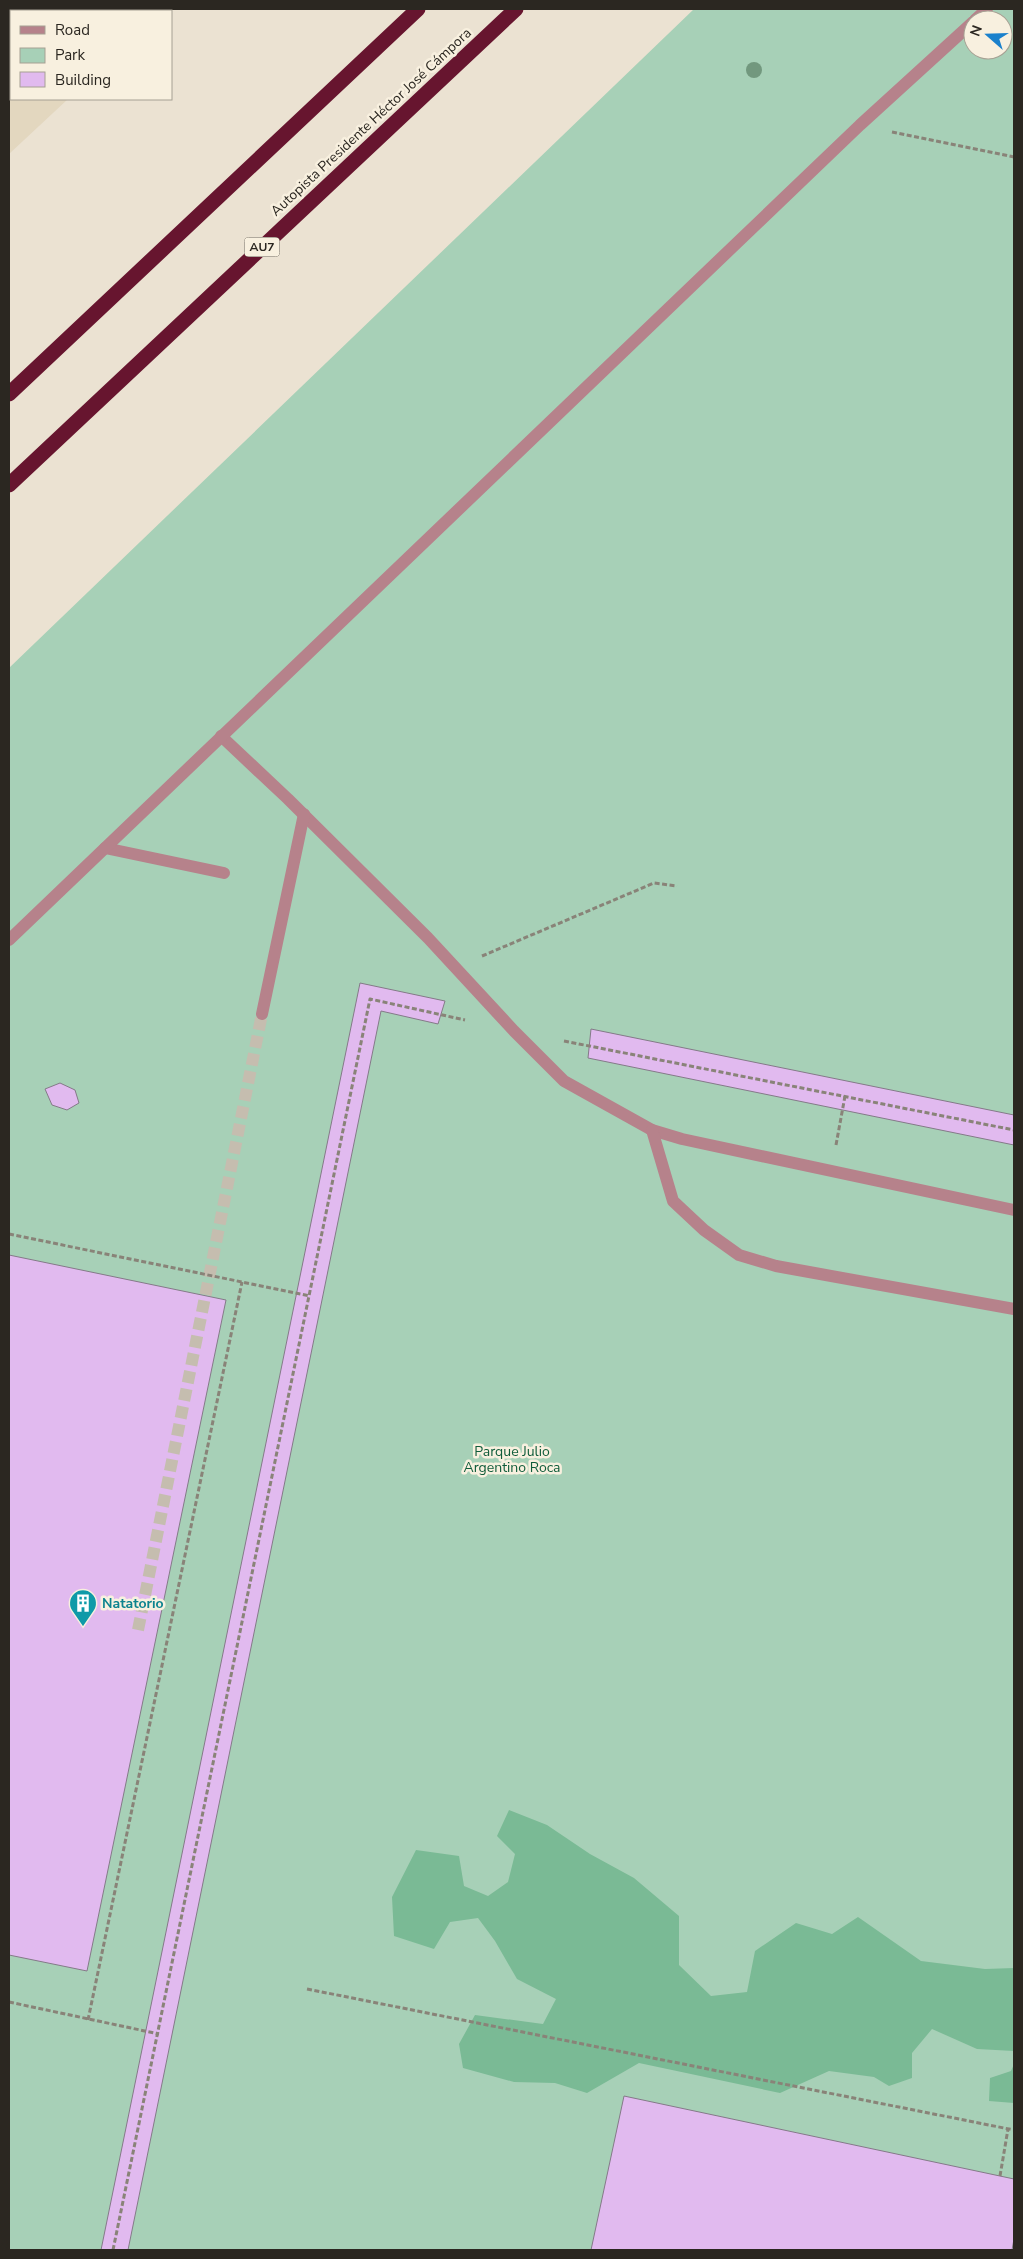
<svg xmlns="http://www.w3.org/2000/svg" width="1023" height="2259" font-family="'Nunito Sans',sans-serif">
	<rect width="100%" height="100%" fill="#ebe2d2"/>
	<polygon fill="#e3d7bf" points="9,9 165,9 162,11 11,11 11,99 68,99 9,154"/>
	<path fill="#a7d0b7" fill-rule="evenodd" d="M694,9H1014V2250H9V668ZM973,20H1003V50H973Z"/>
	<g fill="#7aba95">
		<polygon points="509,1810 547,1825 590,1854 634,1878 679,1916 679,1965 711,1996 747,1992 755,1951 796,1923 832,1934 858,1917 921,1961 985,1969 1014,1968 1014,2051 977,2049 932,2029 912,2053 912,2078 889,2086 874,2077 829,2071 780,2093 639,2063 587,2093 555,2083 514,2082 463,2068 459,2044 475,2015 543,2024 556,1999 517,1979 495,1941 478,1918 450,1922 434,1949 394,1936 392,1897 416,1850 459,1856 464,1886 488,1896 508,1882 515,1854 497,1836"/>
		<polygon points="1014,2064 1014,2103 989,2101 990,2078 1011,2071"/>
	</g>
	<g fill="#e1baef" stroke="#847a88">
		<polygon points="360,983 445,1001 438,1024 381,1011 128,2250 101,2250"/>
		<polygon points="591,1029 1014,1115 1014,1145 588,1058"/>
		<polygon points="60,1083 75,1090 79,1103 67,1110 52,1105 45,1089"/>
		<polygon points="9,1255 226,1300 87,1971 9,1955"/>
		<polygon points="624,2096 1014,2179 1014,2239 1012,2250 591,2250"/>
	</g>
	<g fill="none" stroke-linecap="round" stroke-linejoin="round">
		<polyline stroke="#c5bdaf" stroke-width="12" stroke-dasharray="12 6" stroke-linecap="butt" points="138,1630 262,1014"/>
		<g stroke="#898378" stroke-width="3" stroke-dasharray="5 2.5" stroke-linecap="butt">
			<polyline points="892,132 1014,157"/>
			<polyline points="482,956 654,883 677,886"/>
			<polyline points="564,1041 1014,1130"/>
			<polyline points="836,1145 845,1096"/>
			<polyline points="9,1234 310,1296"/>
			<polyline points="307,1989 1014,2130"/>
			<polyline points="9,2002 159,2034"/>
			<polyline points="88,2020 242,1282"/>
			<polyline points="1000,2176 1008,2129"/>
			<polyline points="113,2250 370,999 465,1020"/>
		</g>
		<g stroke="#b6828b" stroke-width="12">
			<polyline points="55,11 57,9"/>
			<polyline points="975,20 987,9"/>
			<polyline points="9,54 11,52"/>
			<polyline points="221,736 288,799 428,938 514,1031 564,1081 652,1130 682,1139 1014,1210"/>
			<polyline points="105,848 224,873"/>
			<polyline points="9,940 860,125 973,22"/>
			<polyline points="262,1014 304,814"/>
			<polyline points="652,1130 673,1201 704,1230 739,1255 776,1266 1014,1309"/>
		</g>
		<g stroke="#67152f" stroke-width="15">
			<polyline points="9,394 418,9"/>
			<polyline points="9,485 516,9"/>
		</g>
	</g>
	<circle fill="#72987e" cx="754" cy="70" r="8"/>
	<defs>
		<g id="building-pin" transform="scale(1.4375)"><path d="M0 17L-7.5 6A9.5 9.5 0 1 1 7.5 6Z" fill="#0f9aa8" stroke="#f8f0df"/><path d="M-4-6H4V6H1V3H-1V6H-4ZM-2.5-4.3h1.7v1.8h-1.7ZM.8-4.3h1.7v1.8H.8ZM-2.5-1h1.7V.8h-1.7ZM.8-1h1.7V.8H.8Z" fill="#fff"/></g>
	</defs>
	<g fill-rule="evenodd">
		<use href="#building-pin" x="83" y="1603"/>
	</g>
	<g text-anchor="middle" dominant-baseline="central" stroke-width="5" stroke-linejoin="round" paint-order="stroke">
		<rect fill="#f8f0df" stroke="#68635a" stroke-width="1" x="244.5" y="237.5" width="35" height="19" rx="4"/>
		<g font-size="12" font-weight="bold" fill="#2b2721">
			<text x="262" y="247">AU7</text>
		</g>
		<g font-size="14" fill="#2b2721" stroke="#f8f0df">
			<text transform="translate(371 122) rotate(-43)">Autopista Presidente Héctor José Cámpora</text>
		</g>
		<g font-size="14" fill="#0f5c3a" stroke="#f8f0df">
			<text x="512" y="1451">Parque Julio<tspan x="512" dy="16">Argentino Roca</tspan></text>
		</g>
		<g font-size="14" font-weight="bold" fill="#0d838f" stroke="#f8f0df" text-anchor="start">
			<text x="102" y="1603">Natatorio</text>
		</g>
	</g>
	<rect width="1023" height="2259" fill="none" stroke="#2b2721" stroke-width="20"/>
	<rect x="10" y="10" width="162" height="90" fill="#f8f0df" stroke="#a6a093"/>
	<rect x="20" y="26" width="25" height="8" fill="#b6828b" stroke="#a6a093"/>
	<text x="55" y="35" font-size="15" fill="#2b2721">Road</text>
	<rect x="20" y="48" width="25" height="15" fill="#a7d0b7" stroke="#a6a093"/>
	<text x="55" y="60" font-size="15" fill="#2b2721">Park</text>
	<rect x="20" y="72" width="25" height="15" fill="#e1baef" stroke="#a6a093"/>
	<text x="55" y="85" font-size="15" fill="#2b2721">Building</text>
	<g transform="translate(988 35) rotate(290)"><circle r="24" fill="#f8f0df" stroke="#a6a093"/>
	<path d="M0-4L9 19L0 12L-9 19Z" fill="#1b81cc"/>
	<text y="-8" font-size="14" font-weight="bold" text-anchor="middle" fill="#2b2721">N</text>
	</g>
</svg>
